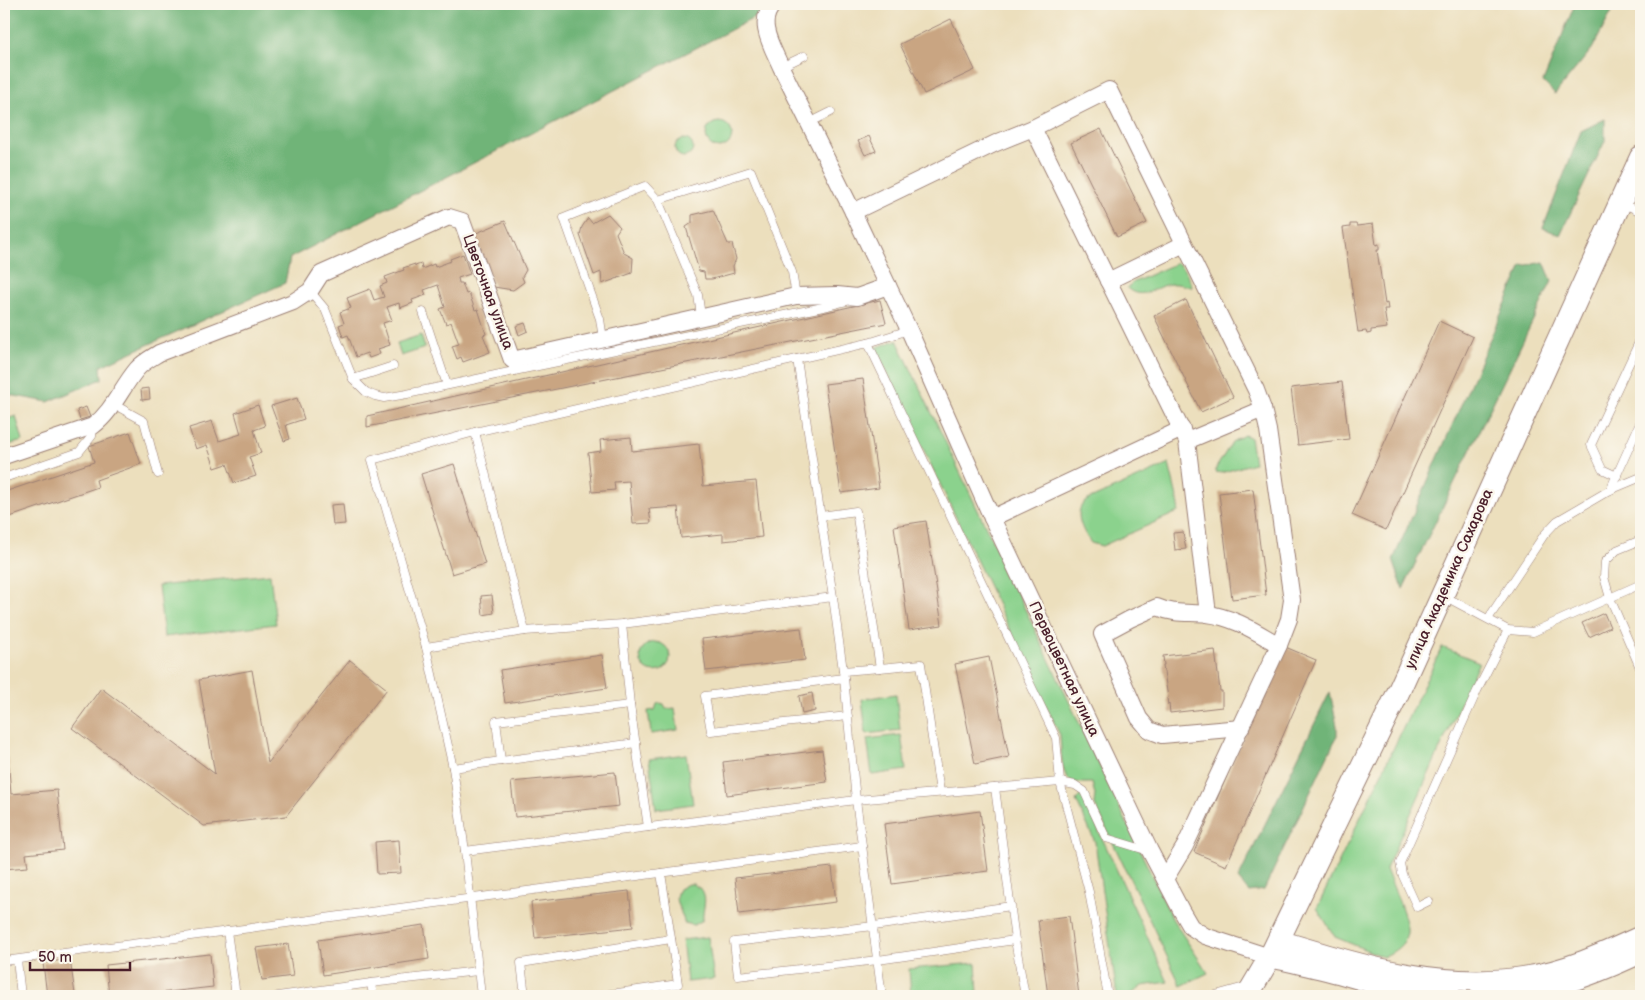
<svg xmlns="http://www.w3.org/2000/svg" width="1645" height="1000" font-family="'Balsamiq Sans',sans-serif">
	<rect width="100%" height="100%" fill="#fbf7ec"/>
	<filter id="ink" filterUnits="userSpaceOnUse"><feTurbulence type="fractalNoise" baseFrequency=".02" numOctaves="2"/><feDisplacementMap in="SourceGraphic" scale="10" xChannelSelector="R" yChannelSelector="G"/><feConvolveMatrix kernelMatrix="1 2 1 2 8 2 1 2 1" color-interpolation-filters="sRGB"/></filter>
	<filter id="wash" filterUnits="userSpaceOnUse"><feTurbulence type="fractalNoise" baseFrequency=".0096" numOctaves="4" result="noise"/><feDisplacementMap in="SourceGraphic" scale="20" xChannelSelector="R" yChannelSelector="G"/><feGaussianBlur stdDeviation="1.12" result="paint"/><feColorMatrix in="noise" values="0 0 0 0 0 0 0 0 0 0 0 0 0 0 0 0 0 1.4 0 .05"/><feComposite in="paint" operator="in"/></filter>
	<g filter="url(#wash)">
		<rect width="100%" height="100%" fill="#ecdfbd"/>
		<g fill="#8bd28d" stroke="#6a785c">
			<circle cx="719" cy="135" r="13"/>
			<circle cx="684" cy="148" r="9"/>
			<path d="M1177,263C1185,268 1188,277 1192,285L1191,287C1185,286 1178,283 1171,284C1156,285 1142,302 1127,288L1132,283Z"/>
			<polygon points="421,335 425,348 401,356 397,343"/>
			<path d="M897,340L1173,920L1208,973L1181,986L1094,803L1095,795L1092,783C1085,783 1074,784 1068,779C1061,771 1061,746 1060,735L875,348Z"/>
			<polygon points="16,416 23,441 4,446 4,420"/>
			<polygon points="1244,435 1250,437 1254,463 1221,473 1216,472 1216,468 1232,442"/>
			<path d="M1169,464L1179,505L1178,512L1102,546L1091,543C1082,531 1071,509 1088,500Z"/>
			<polygon points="270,574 276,624 164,637 158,586"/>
			<circle cx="655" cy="657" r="15"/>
			<path d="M1442,647L1479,662L1386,869C1391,883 1409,920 1407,933C1405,946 1393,952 1383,957L1335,937L1317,908Z"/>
			<polygon points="896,694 900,730 866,734 862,699"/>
			<polygon points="660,703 664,704 666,709 675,708 678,730 651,734 648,711 655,710 657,704"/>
			<polygon points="901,735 906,770 872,775 867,739"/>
			<polygon points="686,754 693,804 656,809 649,759"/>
			<polygon points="1082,794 1168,982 1142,986 1129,996 1117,996 1095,842 1076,800"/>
			<path d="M688,884H693L702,890C708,900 702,909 703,920L694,925L684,923C683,910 671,903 679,889Z"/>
			<polygon points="708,937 714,979 687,982 682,940"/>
			<polygon points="976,963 978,994 911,996 909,969"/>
		</g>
		<g fill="#70b478" stroke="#5d6a52">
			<polygon points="4,4 781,4 290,258 285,283 101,366 102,379 48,402 4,394"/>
			<polygon points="1575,4 1616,4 1592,49 1555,94 1543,82"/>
			<polygon points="1605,119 1605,141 1560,235 1543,228 1581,131"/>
			<polygon points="1544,262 1552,281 1403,589 1393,560 1522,266"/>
			<polygon points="1330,692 1337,726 1337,736 1264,890 1249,892 1238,879"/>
		</g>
		<g id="blocks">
			<g fill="#c9a582">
				<polygon points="951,19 975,70 924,94 900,44"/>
				<polygon points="1101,129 1147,223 1117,237 1071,143"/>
				<polygon points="869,136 876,151 865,155 858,141"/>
				<polygon points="713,210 728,244 732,244 736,259 733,266 734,273 712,279 705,279 704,272 699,271 686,227 692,223 692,215"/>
				<polygon points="608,214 620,227 616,233 624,253 633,258 632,273 602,284 601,272 594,275 580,235 582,227 588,218 592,223"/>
				<polygon points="505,221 526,270 522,277 524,282 513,290 494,287 474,234"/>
				<polygon points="1350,224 1356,224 1357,226 1373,224 1376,245 1379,244 1379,250 1377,250 1385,304 1387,303 1388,309 1384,309 1387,328 1371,330 1371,333 1367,334 1366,331 1358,332 1343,228 1350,227"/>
				<polygon points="463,254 470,274 458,278 459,283 462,283 466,294 469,293 475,310 478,309 486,334 483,335 490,352 463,362 461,357 457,359 452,346 459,344 451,322 446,324 440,309 445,307 438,285 424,290 426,295 412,300 413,303 400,308 399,303 387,307 392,320 383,323 390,345 378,349 380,354 369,358 367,353 356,357 348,335 343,337 339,325 344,323 340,312 351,308 347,298 370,289 374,300 384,297 380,286 387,283 385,277 404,270 403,268 415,264 415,266 421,264 422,269 434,264 435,267 451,261 450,259"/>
				<polygon points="880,300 886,323 367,427 367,416"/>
				<polygon points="1186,300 1233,397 1201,412 1154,316"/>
				<polygon points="1439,321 1473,337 1386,530 1352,515"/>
				<polygon points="525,323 528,331 519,335 516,326"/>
				<polygon points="863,379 879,488 841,493 825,384"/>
				<polygon points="1342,382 1349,439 1298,445 1291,388"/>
				<polygon points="149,388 150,399 142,400 141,389"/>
				<polygon points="297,398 304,419 286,425 290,439 284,441 271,406"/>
				<polygon points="258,405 265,426 254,430 261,453 249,457 256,476 234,483 227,464 215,468 207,445 196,449 189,428 212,421 219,441 241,434 235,413"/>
				<polygon points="86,407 90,417 80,420 77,410"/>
				<polygon points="130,432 141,464 96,480 98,487 4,519 4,492 94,462 89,446"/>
				<polygon points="631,437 632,451 699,444 703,486 756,481 762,537 723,541 723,534 681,538 678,507 649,509 651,523 633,524 629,481 614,482 615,490 592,492 588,453 601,451 600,440"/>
				<polygon points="454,464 485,564 452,574 421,474"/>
				<polygon points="1253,489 1266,595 1232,599 1219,493"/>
				<polygon points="343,504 345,524 333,525 331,505"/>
				<polygon points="926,521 942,625 909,630 894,526"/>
				<polygon points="1183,532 1186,549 1175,550 1173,533"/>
				<polygon points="492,595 494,613 483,615 481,596"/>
				<polygon points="1604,613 1610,627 1589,637 1582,623"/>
				<polygon points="801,628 805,660 706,671 702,639"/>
				<polygon points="1283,646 1316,660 1226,866 1194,852"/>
				<polygon points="1215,650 1220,691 1222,691 1222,707 1170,713 1169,704 1168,705 1167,698 1168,698 1163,665 1164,665 1163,656"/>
				<polygon points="602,655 607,688 505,703 500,670"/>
				<polygon points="989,657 1009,757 975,764 955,664"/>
				<polygon points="350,660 387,689 286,816 204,826 72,728 101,688 215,774 199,680 252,670 268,763"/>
				<polygon points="812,693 815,711 802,714 799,696"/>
				<polygon points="822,750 827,782 727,795 723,762"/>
				<polygon points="4,757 8,757 11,794 57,790 63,850 26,854 28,867 4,869"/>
				<polygon points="615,772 619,806 515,817 511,782"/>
				<polygon points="980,811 988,871 892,884 884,824"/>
				<polygon points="399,840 401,873 377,874 375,842"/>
				<polygon points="832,867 836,902 739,914 735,878"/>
				<polygon points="629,891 633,927 535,938 531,902"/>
				<polygon points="1069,916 1079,996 1048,996 1038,920"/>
				<polygon points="424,925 429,959 323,975 318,940"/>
				<polygon points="288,944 293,976 262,980 256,948"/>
				<polygon points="210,954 213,987 133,996 109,996 106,965"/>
				<polygon points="70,959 75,994 47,996 43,963"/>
			</g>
		</g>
	</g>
	<g filter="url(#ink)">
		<use href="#blocks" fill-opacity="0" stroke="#9b7f74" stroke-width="1"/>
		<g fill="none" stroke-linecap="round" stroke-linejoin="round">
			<g stroke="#9b7f74" stroke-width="9">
				<g id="service">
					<polyline points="781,67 804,56"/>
					<polyline points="809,123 831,112"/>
					<polyline points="658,200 751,171 792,272 796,296"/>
					<polyline points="1622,203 1641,212"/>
					<polyline points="310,291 325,309 353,379 366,392 375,396 384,398 407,394 514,371 513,367"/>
					<polyline points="423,312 447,385"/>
					<polyline points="603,339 600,319 564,218 645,186 658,200 698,295 701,316"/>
					<polyline points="868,343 1056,738 1060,782 1089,892 1108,996"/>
					<polyline points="797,359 868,343 909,330"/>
					<polyline points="514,371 828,306 847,301"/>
					<polyline points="353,379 393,366"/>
					<polyline points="113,404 144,421 158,474"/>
					<polyline points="475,432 797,359 833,597"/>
					<polyline points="1617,476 1602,469 1591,445 1641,338"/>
					<polyline points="4,478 79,452 92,436 93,426"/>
					<polyline points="1610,490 1641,421"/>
					<polyline points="821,516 856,511 880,668 921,664 940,792"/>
					<polyline points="1641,540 1617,550 1605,562 1604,577 1610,598 1641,670"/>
					<polyline points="1444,596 1508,630 1533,632 1641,584"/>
					<polyline points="1488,619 1544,535 1557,521 1610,490 1641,477"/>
					<polyline points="622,624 630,705 648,827"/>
					<polyline points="525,631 475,432 372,460 426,647 453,768 465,851 856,800 1060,782 1075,785 1084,791 1106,838 1149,851"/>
					<polyline points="426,647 525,631 622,624 833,597 844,678"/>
					<polyline points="843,671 880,668"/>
					<polyline points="848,716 711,731 705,696 844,678 856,800 882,996"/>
					<polyline points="501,761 636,743"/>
					<polyline points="453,768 501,761 496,721 630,705"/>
					<polyline points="995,788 1015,940 1025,996"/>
					<polyline points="465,851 481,996"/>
					<polyline points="1429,901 1417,907 1402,874 1400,863 1477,691 1508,630"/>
					<polyline points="1011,906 874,926 734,942 738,976 878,960 1015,940"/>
					<polyline points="227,931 236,996"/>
					<polyline points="17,960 21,996"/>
					<polyline points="4,961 862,846"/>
					<polyline points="371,983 373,996"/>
					<polyline points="278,996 371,983 478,971"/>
					<polyline points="525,996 521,963 671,939"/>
					<polyline points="598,996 678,984 661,873"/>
					<polyline points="1212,996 1248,986"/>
				</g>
			</g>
			<g stroke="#9b7f74" stroke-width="18">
				<g id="minor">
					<path d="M774,4C755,21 773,48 781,67L853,212L909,330L992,518L1150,851L1181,910L1191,927L1205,936L1270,957"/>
					<polyline points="853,212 996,143 1033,128"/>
					<polyline points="1108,281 1184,244"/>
					<polyline points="1187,441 1263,409"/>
					<path d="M4,456L93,426C113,411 121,388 137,369C143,362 151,358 159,353L293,302L310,291L321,274L449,217L462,221L512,360L796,296L837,295L857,297L888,286"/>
					<polyline points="992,518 1182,429"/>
					<path d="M1241,728L1162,735L1149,730L1139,718L1102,634L1130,619L1157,607C1175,615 1189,612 1207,614C1234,617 1256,632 1279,645"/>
					<polyline points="1165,879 1185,846 1279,645 1289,619 1292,600 1268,430 1263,409 1256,390 1109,90 1033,128 1187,441 1208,614"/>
				</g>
			</g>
			<g stroke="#9b7f74" stroke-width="22">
				<g id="tertiary">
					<path d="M1278,940C1358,964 1439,990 1523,977C1565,971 1604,953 1641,936"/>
					<path d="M1270,957C1292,962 1315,967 1338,973C1375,984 1412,995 1451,996"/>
					<path d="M1481,996C1542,994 1586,979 1641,953"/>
				</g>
			</g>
			<g stroke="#9b7f74" stroke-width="24">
				<polyline id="secondary" points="1247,996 1270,957 1397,695 1641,157"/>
			</g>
			<use href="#service" stroke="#fff" stroke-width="8"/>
			<use href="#minor" stroke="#fff" stroke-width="16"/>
			<use href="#tertiary" stroke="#fff" stroke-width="20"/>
			<use href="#secondary" stroke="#fff" stroke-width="22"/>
		</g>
	</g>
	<g text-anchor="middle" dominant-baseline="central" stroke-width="5" stroke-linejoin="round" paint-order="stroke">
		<g font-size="15" fill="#4a1f2b" stroke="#fbf7ec">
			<text transform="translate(488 292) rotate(70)">Цветочная улица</text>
			<text transform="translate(1449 579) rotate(-66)">улица Академика Сахарова</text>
			<text transform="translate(1064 669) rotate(65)">Первоцветная улица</text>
		</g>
	</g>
	<rect width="1645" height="1000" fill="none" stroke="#fbf7ec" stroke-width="20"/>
	<path d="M30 962v8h100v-8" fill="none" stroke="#4a1f2b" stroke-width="2.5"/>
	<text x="38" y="962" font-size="15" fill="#4a1f2b" stroke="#fbf7ec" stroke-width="4" paint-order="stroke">50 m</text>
</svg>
